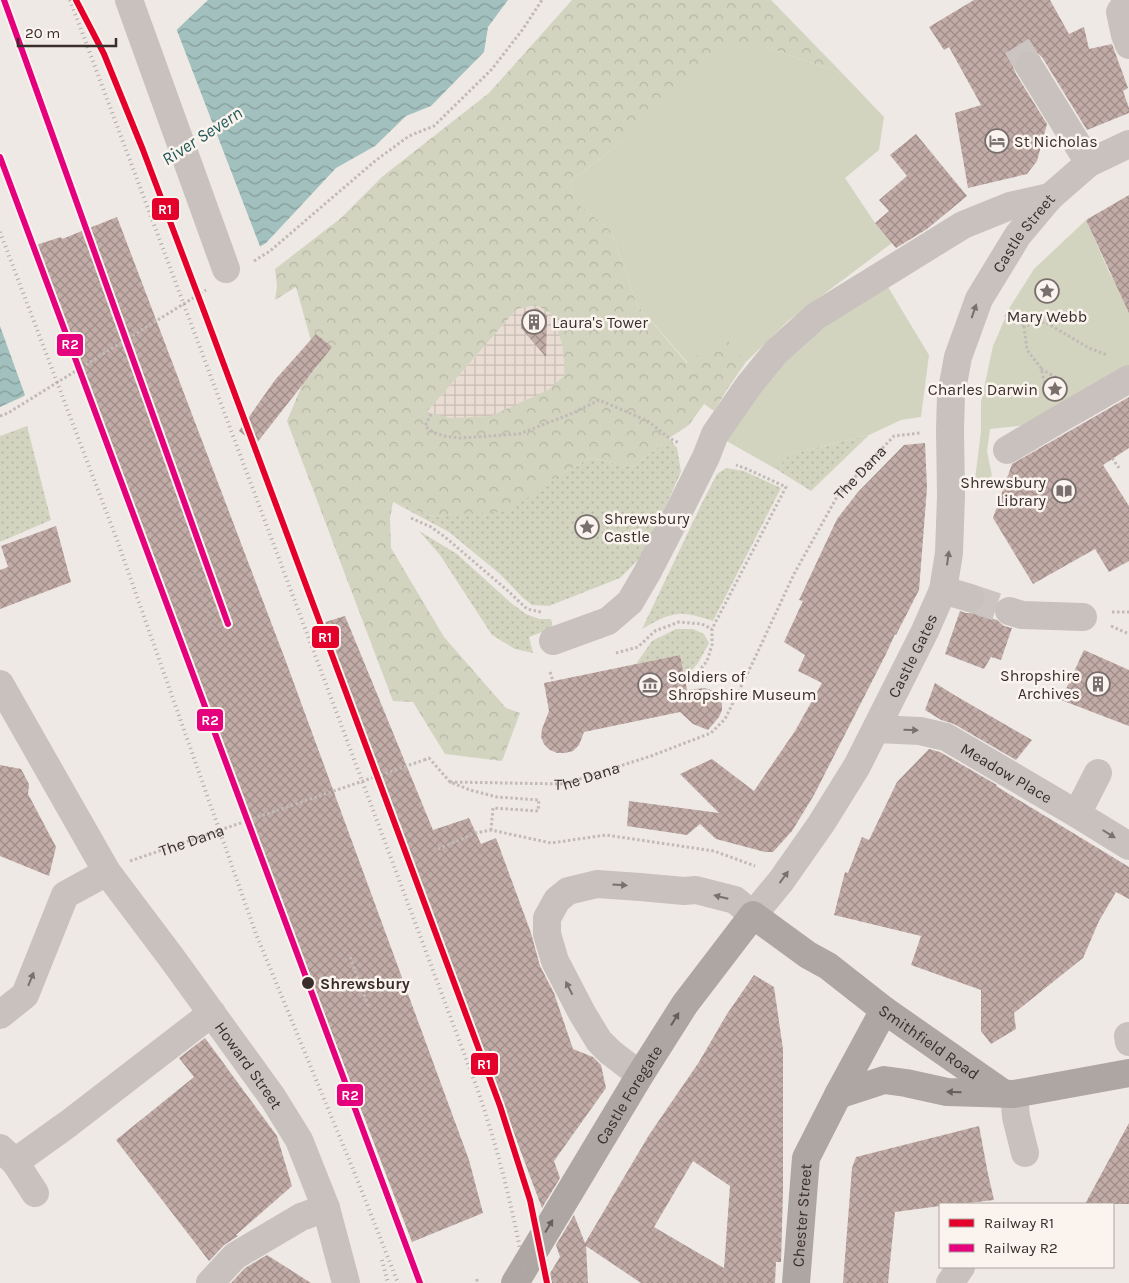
<svg xmlns="http://www.w3.org/2000/svg" width="1129" height="1283" font-family="Karla,sans-serif">
	<defs>
		<pattern id="grass-dots" width="8" height="8" patternUnits="userSpaceOnUse" patternTransform="scale(1.25)"><rect width="8" height="8" fill="#d2d4c0"/><path d="M2 2h.1M6 6h.1" fill="none" stroke="#b5b6a5" stroke-width="1.8" stroke-linecap="round"/></pattern>
		<pattern id="forest-crowns" width="20" height="18" patternUnits="userSpaceOnUse" patternTransform="scale(1.25)"><rect width="20" height="18" fill="#d2d4c0"/><path d="M2 6a3 3 0 1 1 6 0M12 15a3 3 0 1 1 6 0" fill="none" stroke="#b5b6a5"/></pattern>
		<pattern id="plaza-grid" width="8" height="8" patternUnits="userSpaceOnUse" patternTransform="scale(1.25)"><rect width="8" height="8" fill="#e8dcd3"/><path d="M0 4h8M4 0v8" fill="none" stroke="#c8bdb5"/></pattern>
		<pattern id="water-waves" width="16" height="10" patternUnits="userSpaceOnUse" patternTransform="scale(1.25)"><rect width="16" height="10" fill="#a2c0bd"/><path d="M0 5q4-4 8 0t8 0" fill="none" stroke="#859c9a"/></pattern>
		<pattern id="building-cross-hatch" width="8" height="8" patternUnits="userSpaceOnUse" patternTransform="scale(1.25)"><rect width="8" height="8" fill="#c2aca7"/><path d="M0 0l8 8M0 8l8-8" fill="none" stroke="#9f8c88"/></pattern>
	</defs>
	<rect width="100%" height="100%" fill="#efe9e5"/>
	<g fill="url(#grass-dots)">
		<polygon points="27,426 51,520 0,542 0,436"/>
		<polygon points="869,435 811,491 776,469 790,454"/>
		<polygon points="669,438 677,448 681,472 659,521 640,558 620,578 549,606 532,605 522,597 500,574 449,532 393,502 435,517 462,514 551,480 590,458 632,467 661,445"/>
		<path d="M726,468L744,471L781,488L713,621C703,618 688,613 678,614C665,615 653,623 642,629L702,503L717,474Z"/>
		<polygon points="419,531 457,554 511,603 526,614 539,619 551,619 553,628 529,637 533,653 515,649 492,635 440,555"/>
		<polygon points="676,629 693,629 704,634 709,643 698,663 685,678 680,655 636,664 652,641"/>
	</g>
	<path fill="url(#forest-crowns)" fill-rule="evenodd" d="M572,0H771L843,74L766,47L626,138L570,182L574,200L611,231L637,305L687,363L723,334L746,362L728,388L714,411L704,404L689,425L669,438L661,445L632,467L590,458L551,480L510,511L435,517L393,502L390,518L391,548L444,637L506,708L520,713L502,761L445,754L413,702L393,701L287,421L302,385L318,366L296,287L275,300L277,286L275,269L341,218L383,176L489,93ZM517,309L491,416L427,412Z"/>
	<g fill="#d2d4c0">
		<polygon points="730,44 766,47 843,74 884,117 879,150 845,178 875,223 892,243 788,321 746,362 723,335 688,363 637,305 611,231 574,200 570,182 626,138"/>
		<polygon points="1086,220 1109,272 1129,306 1129,392 1086,419 990,429 987,451 992,476 974,487 981,431 981,402 993,346 1010,307 1034,269"/>
		<polygon points="888,287 929,355 921,417 901,420 869,435 790,454 776,469 723,439 749,392 819,323"/>
	</g>
	<polygon fill="url(#plaza-grid)" points="536,305 552,314 562,344 564,361 564,376 548,390 491,416 450,418 427,412 517,309"/>
	<polygon fill="url(#water-waves)" points="208,0 508,0 488,27 484,52 431,106 406,116 375,146 336,168 266,243 22,397 0,407 0,114 145,60"/>
	<polygon fill="#efe9e5" points="176,28 261,249 26,398 0,326 0,112 144,58"/>
	<g fill="url(#building-cross-hatch)" fill-rule="evenodd">
		<polygon points="974,0 1050,0 1069,34 1084,27 1089,49 1112,44 1128,88 1123,91 1129,108 1129,113 1087,130 1042,57 1036,52 1028,50 1021,53 1015,59 1013,67 1016,74 1047,124 1037,161 1027,174 968,188 955,113 981,105 949,47 944,50 929,27"/>
		<polygon points="916,134 967,196 927,229 896,248 875,223 889,211 879,200 907,176 890,155"/>
		<polygon points="1129,195 1129,313 1086,220"/>
		<polygon points="117,217 285,659 469,1160 483,1213 412,1242 193,672 36,245 61,237 62,239"/>
		<polygon points="537,308 547,316 546,357 521,328 524,312"/>
		<polygon points="316,334 332,347 256,444 239,431 275,380"/>
		<polygon points="1129,397 1129,448 1103,465 1129,506 1129,561 1109,572 1095,549 1033,584 993,518 1012,464"/>
		<polygon points="925,443 927,488 919,590 896,635 895,634 886,654 814,795 792,831 773,852 765,852 716,839 700,824 687,835 627,826 629,801 719,813 680,774 712,759 754,791 795,731 822,683 798,671 805,655 784,642 803,601 799,600 837,519 858,492 904,445"/>
		<polygon points="56,526 71,582 0,609 0,570 8,567 1,546"/>
		<polygon points="960,611 966,613 975,613 997,620 1004,626 1012,628 1001,660 991,657 984,669 945,654"/>
		<polygon points="345,616 433,830 469,818 481,844 496,838 531,933 540,966 554,993 573,1049 593,1057 601,1065 606,1088 554,1161 560,1178 542,1208 322,623"/>
		<polygon points="1084,650 1129,670 1129,726 1061,700"/>
		<polygon points="680,655 687,690 705,688 713,691 718,696 722,703 722,710 719,717 708,730 693,724 680,712 584,732 579,745 573,751 565,753 557,753 550,750 544,744 541,737 542,729 549,711 544,683"/>
		<polygon points="935,683 956,696 1032,740 1016,760 954,724 941,720 925,710"/>
		<polygon points="929,749 940,752 997,785 996,786 1129,867 1129,899 1116,892 1099,921 1083,958 1014,1013 1016,1029 991,1044 981,1031 981,990 911,965 921,936 834,915 845,872 848,873 862,837 869,840 897,782"/>
		<polygon points="0,765 21,769 29,784 28,794 56,847 49,876 0,856"/>
		<path d="M754,975L774,987L783,1049V1191L781,1262H776L775,1283H641L586,1246L588,1283H544L560,1257L556,1245L574,1215L585,1243L649,1135L699,1062L727,1014ZM693,1161L730,1186L724,1268L654,1227Z"/>
		<polygon points="205,1038 277,1136 292,1186 236,1235 238,1236 224,1245 209,1261 116,1140 194,1077 179,1058"/>
		<polygon points="1129,1123 1129,1204 1085,1204"/>
		<polygon points="979,1126 988,1174 994,1200 959,1204 940,1204 940,1206 895,1212 888,1283 843,1283 852,1168 856,1157"/>
		<polygon points="267,1255 311,1283 231,1283 245,1268"/>
	</g>
	<g fill="none" stroke-linecap="round" stroke-linejoin="round">
		<g stroke="#cbc4c0" stroke-width="28" stroke-dasharray="28 14" stroke-linecap="butt">
			<polyline points="1017,46 1029,66"/>
			<polyline points="970,598 1009,611"/>
		</g>
		<g stroke="#c1bab6" stroke-width="3" stroke-dasharray="2.5 2.5" stroke-linecap="butt">
			<polyline points="254,261 270,251 375,161 409,136 434,126 492,69 523,29 542,0"/>
			<polyline points="1005,315 1024,326 1045,322 1089,348 1107,355"/>
			<polyline points="1024,326 1027,350 1041,368 1047,392"/>
			<polyline points="1041,369 1064,382"/>
			<polyline points="431,414 425,426 433,432 444,436 460,438 519,434 573,413 599,400 648,421 669,438 679,443"/>
			<polyline points="0,416 8,413 206,290"/>
			<polyline points="1112,458 1119,468"/>
			<polyline points="411,518 431,527 445,537 507,590 527,609 541,612"/>
			<polyline points="1112,612 1129,612"/>
			<polyline points="1111,626 1129,634"/>
			<polyline points="616,653 638,647 655,631 679,622 702,624 712,629"/>
			<polyline points="550,672 553,681"/>
			<polyline points="692,680 707,661 712,645 712,629 786,487 747,469 736,465"/>
			<polyline points="424,760 429,758 450,782 470,790 497,797 539,800 538,811 493,808 491,830"/>
			<path id="s1" d="M450,782L564,784L651,756L711,733L725,719L753,662L794,574L838,495L894,436L920,433"/>
			<polyline points="438,849 476,833 491,830 551,843 606,835 714,851 755,866"/>
			<polyline points="350,957 369,1007"/>
			<polyline points="477,1279 477,1283"/>
		</g>
		<g stroke="#c8c1be" stroke-width="28">
			<polyline points="129,0 226,269"/>
			<polyline points="1128,0 1120,12 1125,35 1129,45"/>
			<polyline points="1029,66 1089,163"/>
			<polyline points="1007,450 1063,417 1129,379"/>
			<polyline points="943,590 970,598"/>
			<polyline points="1009,611 1022,615 1083,617"/>
			<polyline points="553,641 608,621 630,602 647,573 677,515 706,457 715,434 749,385 776,352 816,316 963,225 1010,206 1050,197"/>
			<path id="s2" d="M0,684L107,872L171,957L273,1098L299,1140L326,1208L346,1283"/>
			<path id="s3" d="M876,729L920,731L946,737L1077,814L1129,846"/>
			<polyline points="1077,814 1098,773"/>
			<polyline points="0,1015 25,995 65,895 107,872"/>
			<polyline points="1128,1036 1129,1042"/>
			<path id="s4" d="M640,1075L610,1052L599,1041L582,1013L555,961L547,934V918L557,900L568,891L597,884L640,887L684,891L696,890L735,900L753,915L781,881L821,824L857,766L925,631L943,590L949,553L951,496L950,430L951,395L958,357L979,299L1018,235L1050,197L1089,163L1129,144"/>
			<polyline points="1014,1094 1016,1117 1025,1153"/>
			<polyline points="0,1148 15,1162 35,1193"/>
			<polyline points="15,1162 68,1124 212,1013"/>
			<polyline points="210,1283 235,1256 301,1217 326,1208"/>
			<polyline points="950,1283 961,1267"/>
		</g>
		<g stroke="#ada6a3" stroke-width="28">
			<polyline points="838,1095 884,1080 906,1083 947,1092 1014,1094 1129,1073"/>
			<path id="s5" d="M515,1283L640,1075L685,1004L753,915L808,955L828,966L884,1010L1003,1093"/>
			<path id="s6" d="M796,1283L806,1158L838,1095L884,1010"/>
		</g>
		<g stroke="#b0aaa8" stroke-width="4" stroke-dasharray="1 4" stroke-linecap="butt">
			<path d="M70,0L477,1088C499,1152 515,1216 526,1283"/>
			<polyline points="0,232 117,540 256,934 355,1174 398,1283"/>
			<polyline points="206,563 228,624"/>
			<polyline points="193,569 213,628"/>
			<polyline points="382,1260 388,1283"/>
		</g>
		<path stroke="#c1bab6" stroke-width="3" stroke-dasharray="2.5 2.5" stroke-linecap="butt" id="s7" d="M130,861L424,760"/>
		<g stroke="#faf3ee" stroke-width="10">
			<polyline id="rail-1" points="76,0 104,54 143,150 205,314 500,1106 530,1200 547,1283"/>
		</g>
		<g stroke="#faf3ee" stroke-width="10">
			<g id="rail-2">
				<polyline points="4,0 228,624"/>
				<polyline points="0,157 420,1283"/>
			</g>
		</g>
		<use href="#rail-1" stroke="#e4002b" stroke-width="6"/>
		<use href="#rail-2" stroke="#e5007d" stroke-width="6"/>
	</g>
	<defs><path id="oneway-solid" d="M-6-.8H1V-3.2L6.5 0L1 3.2V.8H-6Z" transform="scale(1.25)"/></defs>
	<g fill="#7a706d">
		<use href="#oneway-solid" transform="translate(974 311) rotate(-71)"/>
		<use href="#oneway-solid" transform="translate(948 558) rotate(-82)"/>
		<use href="#oneway-solid" transform="translate(911 730) rotate(2)"/>
		<use href="#oneway-solid" transform="translate(1109 834) rotate(32)"/>
		<use href="#oneway-solid" transform="translate(784 877) rotate(-54)"/>
		<use href="#oneway-solid" transform="translate(620 885) rotate(3)"/>
		<use href="#oneway-solid" transform="translate(721 897) rotate(-166)"/>
		<use href="#oneway-solid" transform="translate(31 979) rotate(-68)"/>
		<use href="#oneway-solid" transform="translate(569 988) rotate(-117)"/>
	</g>
	<g fill="#685e5b">
		<use href="#oneway-solid" transform="translate(675 1019) rotate(-58)"/>
		<use href="#oneway-solid" transform="translate(954 1092) rotate(-178)"/>
		<use href="#oneway-solid" transform="translate(549 1226) rotate(-59)"/>
	</g>
	<defs>
		<g id="hotel-ring" transform="scale(1.25)"><circle r="9.5" fill="#faf3ee" stroke="#796f6c" stroke-width="1.5"/><path d="M-6-4.5h1.5V1H6V5H4.5V3h-9V5H-6ZM-4 0a1.8 1.8 0 1 1 3.6 0ZM.5 0V-2.5h3Q6-2.5 6 0Z" fill="#796f6c"/></g>
		<g id="sight-ring" transform="scale(1.25)"><circle r="9.5" fill="#faf3ee" stroke="#796f6c" stroke-width="1.5"/><path d="M0-6L1.8-2.2L6-1.7L2.9 1.2L3.7 5.4L0 3.3L-3.7 5.4L-2.9 1.2L-6-1.7L-1.8-2.2Z" fill="#796f6c"/></g>
		<g id="building-ring" transform="scale(1.25)"><circle r="9.5" fill="#faf3ee" stroke="#796f6c" stroke-width="1.5"/><path d="M-4-6H4V6H1V3H-1V6H-4ZM-2.5-4.3h1.7v1.8h-1.7ZM.8-4.3h1.7v1.8H.8ZM-2.5-1h1.7V.8h-1.7ZM.8-1h1.7V.8H.8Z" fill="#796f6c"/></g>
		<g id="library-ring" transform="scale(1.25)"><circle r="9.5" fill="#faf3ee" stroke="#796f6c" stroke-width="1.5"/><path d="M-6-4Q-3-5.5-.7-3.5V5Q-3 3-6 4ZM6-4Q3-5.5 .7-3.5V5Q3 3 6 4Z" fill="#796f6c"/></g>
		<g id="museum-ring" transform="scale(1.25)"><circle r="9.5" fill="#faf3ee" stroke="#796f6c" stroke-width="1.5"/><path d="M0-6L6-3V-2H-6V-3ZM-5-1h2V3h-2ZM-1-1h2V3h-2ZM3-1h2V3H3ZM-6 4H6V6H-6Z" fill="#796f6c"/></g>
	</defs>
	<g fill-rule="evenodd">
		<use href="#hotel-ring" x="997" y="141"/>
		<use href="#sight-ring" x="1047" y="291"/>
		<use href="#building-ring" x="534" y="322"/>
		<use href="#sight-ring" x="1055" y="389"/>
		<use href="#library-ring" x="1064" y="491"/>
		<use href="#sight-ring" x="587" y="527"/>
		<use href="#building-ring" x="1098" y="684"/>
		<use href="#museum-ring" x="650" y="685"/>
	</g>
	<circle fill="#3a2e2b" stroke="#faf3ee" stroke-width="2" cx="308" cy="983" r="7"/>
	<g text-anchor="middle" dominant-baseline="central" stroke-width="5" stroke-linejoin="round" paint-order="stroke">
		<g font-size="16" fill="#3a2e2b" stroke="#faf3ee" text-anchor="start">
			<text x="1014" y="141">St Nicholas</text>
			<text x="1047" y="316" text-anchor="middle">Mary Webb</text>
			<text x="552" y="322">Laura's Tower</text>
			<text x="1038" y="389" text-anchor="end">Charles Darwin</text>
			<text x="1046" y="482" text-anchor="end">Shrewsbury<tspan x="1046" dy="18">Library</tspan></text>
			<text x="604" y="518">Shrewsbury<tspan x="604" dy="18">Castle</tspan></text>
			<text x="1080" y="675" text-anchor="end">Shropshire<tspan x="1080" dy="18">Archives</tspan></text>
			<text x="668" y="676">Soldiers of<tspan x="668" dy="18">Shropshire Museum</tspan></text>
		</g>
		<g font-size="16" fill="#3a2e2b" stroke="#faf3ee">
			<text stroke="none"><textPath href="#s4" startOffset="1170">Castle Street</textPath></text>
			<text stroke="none"><textPath href="#s1" startOffset="572">The Dana</textPath></text>
			<text stroke="none"><textPath href="#s4" startOffset="722">Castle Gates</textPath></text>
			<text stroke="none"><textPath href="#s3" startOffset="141">Meadow Place</textPath></text>
			<text stroke="none"><textPath href="#s1" startOffset="138">The Dana</textPath></text>
			<text stroke="none"><textPath href="#s7" startOffset="65">The Dana</textPath></text>
			<text stroke="none"><textPath href="#s5" startOffset="656">Smithfield Road</textPath></text>
			<text stroke="none"><textPath href="#s2" startOffset="456">Howard Street</textPath></text>
			<text stroke="none"><textPath href="#s5" startOffset="220">Castle Foregate</textPath></text>
			<text stroke="none"><textPath href="#s6" startOffset="68">Chester Street</textPath></text>
		</g>
		<g font-size="16" font-weight="bold" fill="#3a2e2b" stroke="#faf3ee" text-anchor="start">
			<text x="320" y="983">Shrewsbury</text>
		</g>
		<g font-size="18" font-style="italic" fill="#225a58" stroke="#faf3ee">
			<text transform="translate(202 136) rotate(-33)">River Severn</text>
		</g>
	</g>
	<g stroke="#faf3ee" stroke-width="2">
		<rect x="151" y="197" width="29" height="24" rx="5" fill="#e4002b"/>
		<rect x="56" y="333" width="28" height="24" rx="5" fill="#e5007d"/>
		<rect x="311" y="625" width="29" height="24" rx="5" fill="#e4002b"/>
		<rect x="196" y="708" width="28" height="24" rx="5" fill="#e5007d"/>
		<rect x="470" y="1052" width="29" height="24" rx="5" fill="#e4002b"/>
		<rect x="336" y="1083" width="28" height="24" rx="5" fill="#e5007d"/>
	</g>
	<g font-size="14" text-anchor="middle" font-weight="bold" fill="#fff">
		<text x="165" y="214">R1</text>
		<text x="70" y="349">R2</text>
		<text x="325" y="642">R1</text>
		<text x="210" y="725">R2</text>
		<text x="484" y="1069">R1</text>
		<text x="350" y="1100">R2</text>
	</g>
	<rect x="939" y="1203" width="175" height="65" fill="#faf3ee" stroke="#ada4a0"/>
	<rect x="949" y="1219" width="25" height="8" fill="#e4002b" stroke="#ada4a0"/>
	<text x="984" y="1228" font-size="15" fill="#3a2e2b">Railway R1</text>
	<rect x="949" y="1244" width="25" height="8" fill="#e5007d" stroke="#ada4a0"/>
	<text x="984" y="1253" font-size="15" fill="#3a2e2b">Railway R2</text>
	<path d="M18 38v8h98v-8" fill="none" stroke="#3a2e2b" stroke-width="2.5"/>
	<text x="25" y="38" font-size="15" fill="#3a2e2b" stroke="#faf3ee" stroke-width="4" paint-order="stroke">20 m</text>
</svg>
